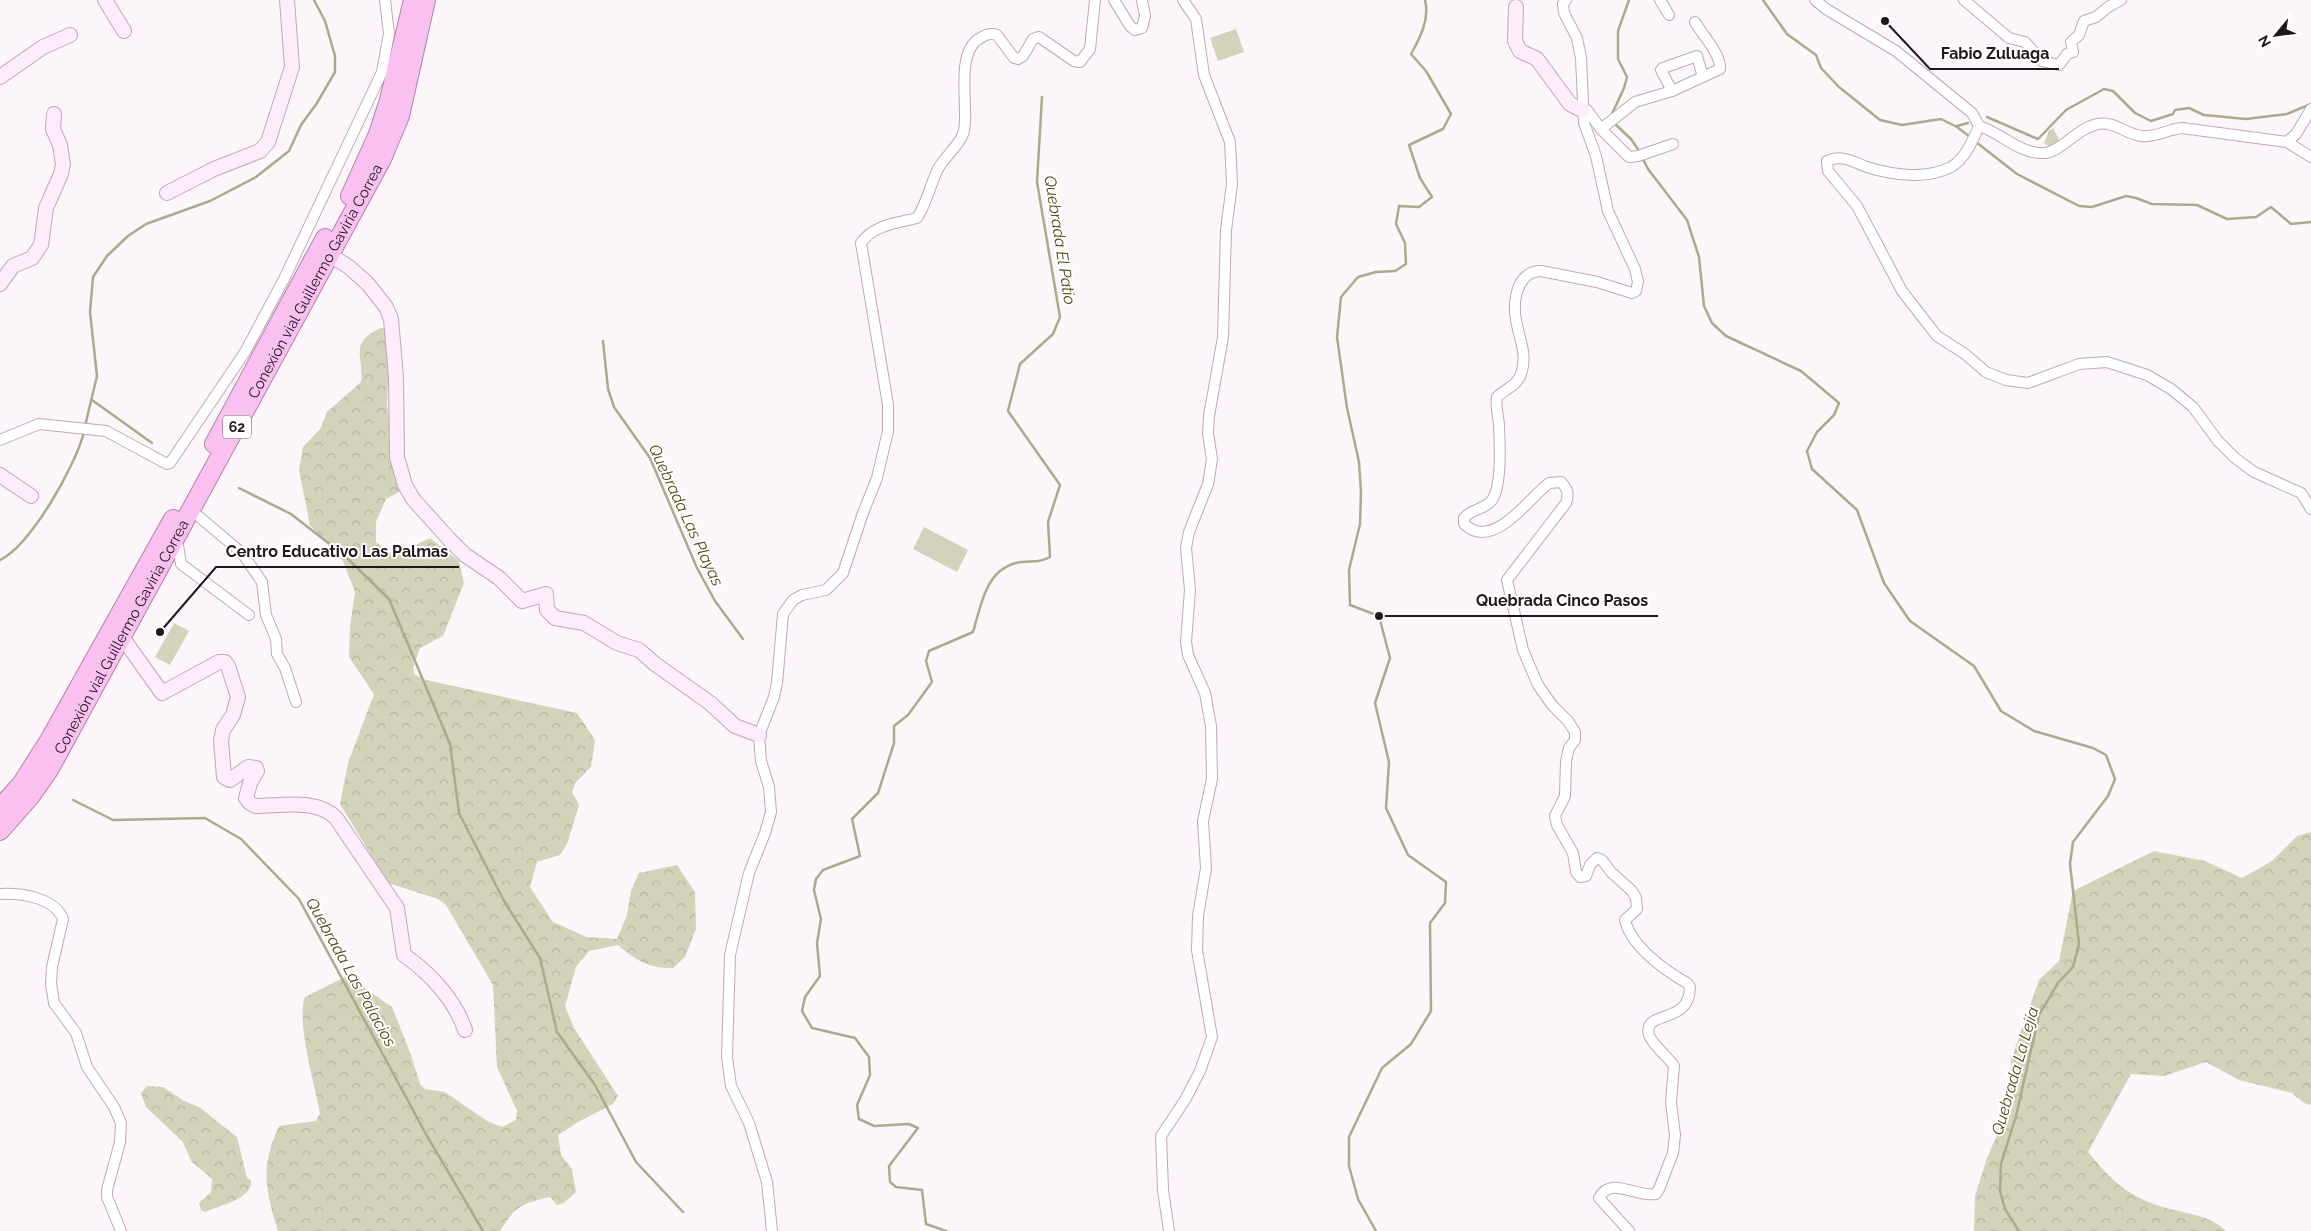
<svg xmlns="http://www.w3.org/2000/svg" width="2311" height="1231" font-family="Raleway,sans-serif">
	<defs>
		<pattern id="grass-tufts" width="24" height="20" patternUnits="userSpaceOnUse" patternTransform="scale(1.25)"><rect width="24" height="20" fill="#d2d3b8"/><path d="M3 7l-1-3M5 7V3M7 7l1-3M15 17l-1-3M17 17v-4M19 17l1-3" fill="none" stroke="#b4b49e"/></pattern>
		<pattern id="forest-crowns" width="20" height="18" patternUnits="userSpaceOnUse" patternTransform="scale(1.25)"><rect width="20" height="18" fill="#d2d3b8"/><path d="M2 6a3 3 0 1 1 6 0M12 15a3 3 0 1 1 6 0" fill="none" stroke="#b4b49e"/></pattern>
	</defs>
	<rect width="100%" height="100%" fill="#fcf6fb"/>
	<polygon fill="url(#grass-tufts)" points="2053,128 2060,141 2050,147 2044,143 2049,131"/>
	<g fill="url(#forest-crowns)">
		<path d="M381,328L388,329L390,336L387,405L395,465L400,483L399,492L386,499L376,522V542L393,556L430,538L459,561L464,583L443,636L420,648L413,668L415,675L426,680L577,713L595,740L591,767L576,782L572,792L579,805L567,844L560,855L537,862L530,887L553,922L587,937L617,939L627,915L631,891L639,873L677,865L695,892L696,929L685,957L673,968C650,969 635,960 618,945L589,951L576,967L565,1006L574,1028L618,1096L613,1104L578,1122L558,1135L561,1155L572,1169L576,1192L564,1203L557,1205L550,1197C520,1204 516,1206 500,1231H278C265,1188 260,1168 279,1126L316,1121L320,1113C315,1086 296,1021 305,997L347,976L392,1007L411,1055L420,1084L425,1089L445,1092L487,1121L502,1127L516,1120L517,1111L497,1067L493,985L446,905L438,899L388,883L340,804L348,763L374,694L349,657L350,627L355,592L343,561L310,525L299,470L303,447L320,429L327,412L361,382C364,357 348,343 381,328Z"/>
		<path d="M2311,832V1105L2304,1103L2292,1093L2239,1080L2206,1062L2164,1076L2131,1074L2088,1152C2108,1176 2121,1191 2151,1203C2175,1213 2207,1212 2226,1231H1974L1975,1196L1987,1158L2008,1109L2011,1060L2039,980L2059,961L2073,891L2154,851L2205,861L2242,878L2272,861L2297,836Z"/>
		<path d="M147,1086L163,1087L184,1101L199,1107L237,1137L247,1178L251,1180C253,1200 219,1205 205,1212L201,1210L199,1203L211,1192L212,1179L191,1161L183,1142L146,1107L141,1093Z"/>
	</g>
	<g fill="#d2d3b8">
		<polygon points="1236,29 1244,52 1218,61 1210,38"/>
		<polygon points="924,527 968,550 957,572 913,549"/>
		<polygon points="174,623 189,631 170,665 155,657"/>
	</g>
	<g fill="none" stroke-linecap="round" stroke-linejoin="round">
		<g stroke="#aaab8d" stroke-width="2.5">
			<polyline points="1763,0 1787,34 1816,55 1821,68 1839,87 1880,120 1902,125 1941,119 1957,127 1970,137"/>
			<polyline points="1987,117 2038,139 2066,110 2104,89 2113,91 2135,113 2151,121 2173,114 2175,110 2189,108 2204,115 2246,119 2287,114 2311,104"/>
			<polyline points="1613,118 1612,114 1624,88 1627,77 1618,59 1618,31 1629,0"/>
			<polyline points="1614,123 1631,139 1640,152"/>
			<polyline points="1957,126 1968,123"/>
			<polyline points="1976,142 2017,174 2079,206 2092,207 2126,196 2136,198 2152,204 2197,205 2227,219 2256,217 2271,207 2291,224 2311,222"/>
			<polyline points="1642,157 1648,169 1687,220 1699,257 1704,306 1712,323 1726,336 1801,371 1839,403 1834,415 1817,432 1807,451 1812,469 1857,510 1884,583 1910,621 1974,666 2001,711 2034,731 2093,748 2106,755 2115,779 2108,796 2073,842 2070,864 2079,944 2073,967 2058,983 2039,1015 2016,1116 2001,1164 2000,1191 2005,1209 2019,1231"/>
			<polyline points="603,341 608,389 614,407 650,458 697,568 715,601 743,639"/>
			<polyline points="92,400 152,443"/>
			<polyline points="85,426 97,376 90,312 93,277 107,256 128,236 146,224 210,201 256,177 289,151 301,125 317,103 335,72 335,56 325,21 314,0"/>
			<polyline points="239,488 291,514 345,556 389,599 450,744 459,813 504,901 540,958 557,1032 595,1085 636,1162 683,1212"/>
			<path d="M0,560C31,545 76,465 84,432"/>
			<polyline points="73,800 113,820 205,818 241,839 299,899 427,1136 483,1231"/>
			<path d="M946,1231L926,1224L922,1190L896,1187L890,1182L889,1166L918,1128L909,1124L874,1126L859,1119L857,1105L870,1075L869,1057L855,1038L812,1028L802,1011L805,997L820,976L817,943L821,919L814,890L816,879L823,870L860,856L852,819L878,793L894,743V726L908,715L932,682L926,661L929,651L973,632C981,606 985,571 1016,563C1029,560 1038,564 1050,557L1048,522L1060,485L1008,411L1020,364L1053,334L1060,317L1037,182L1042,97"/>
			<path d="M1376,1231L1358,1199L1349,1166V1137L1382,1068L1411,1044L1431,1011L1430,923L1445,903L1446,882L1408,855L1386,808L1389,762L1375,703L1390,658L1379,616L1350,605L1349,570L1360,524L1361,492L1359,462L1347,408L1337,337L1341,297L1358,277L1376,272L1395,271L1406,264L1405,243L1396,224L1399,206L1419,207L1432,197L1420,178L1409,145L1443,129L1451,114L1426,71L1411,54C1420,38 1430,19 1425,0"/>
		</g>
		<g stroke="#c1a6bb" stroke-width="12">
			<g id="street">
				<polyline points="385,0 389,34 382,72 389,72"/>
				<polyline points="1114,0 1130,26 1135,30 1142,28 1145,16 1142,0"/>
				<path d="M1566,0L1563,4L1564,13L1577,38L1581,58L1584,123L1596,156L1608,211L1635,269L1638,282L1636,291L1632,293L1597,282L1541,271C1520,271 1514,294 1515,312C1516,333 1529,352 1521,374C1517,386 1505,389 1497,397C1495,408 1499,417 1499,427C1500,445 1502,486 1492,500C1485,510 1472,508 1464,518V524C1493,552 1529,498 1549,483L1561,482C1568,489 1569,494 1566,503L1507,580L1523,650L1538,685L1552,705L1568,721L1575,732V740L1569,748L1566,761L1565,796L1555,816L1557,825L1573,853L1576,872L1580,877L1586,876L1590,865L1597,858L1602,860L1611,872L1632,891L1636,898L1637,909L1625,920C1631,946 1664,970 1687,983L1690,987C1690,1026 1642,1009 1649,1035C1651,1043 1668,1057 1674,1066L1671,1102L1675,1135L1673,1153L1659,1189L1656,1194C1636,1198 1611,1175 1599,1198L1629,1231"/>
				<polyline points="1660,0 1669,15"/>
				<path d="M1815,0L1826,9L1896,51L1972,113L1979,126C2000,132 2020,155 2045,153C2062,151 2077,128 2098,124C2114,121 2126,134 2141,136C2156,138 2168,129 2182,128L2287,142L2311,157"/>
				<polyline points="1964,0 2009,38 2025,42 2042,61 2059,65 2067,54 2073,52 2071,42 2079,35 2084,21 2096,17 2108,7 2121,0"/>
				<polyline points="1672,91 1661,70 1663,68 1697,56 1703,77"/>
				<polyline points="1582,110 1587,110 1601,129 1629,157 1638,156 1673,144"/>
				<path d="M1979,126C1973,140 1965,159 1951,167C1926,180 1892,175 1867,167C1853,162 1842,154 1827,161L1828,171L1857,206L1902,291L1937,336L1965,354L1986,372L2006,380L2028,383L2079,364L2107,362L2147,375L2171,389L2193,407L2218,441L2235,458L2254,472L2301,493L2311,509"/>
				<path d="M1601,129L1635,102L1672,91L1720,69C1721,54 1703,36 1695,22"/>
				<polyline points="2287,142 2296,134 2311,109"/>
				<polyline points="0,440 39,424 106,431 167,464 170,463 245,352 284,279 382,72"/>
				<polyline points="191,510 242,553 262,582 266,615 276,639 277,654 285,668 296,702"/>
				<polyline points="177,539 181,564 249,615"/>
				<path d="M0,894C21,893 54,897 63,919L52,967L51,983L54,1003L76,1033L87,1067L114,1107L121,1123L120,1142L107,1190V1197L121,1231"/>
				<path d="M772,1231L767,1182L749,1123L731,1086L727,1057L730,955L749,873L765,833L771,812L769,787L761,761L759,735L774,697L777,683L783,614L793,600L802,595L826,590L843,573L863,513L877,478L888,431V405L861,243C873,225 897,223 917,218C927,203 930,185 938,169C945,156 958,147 963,134C971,112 952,51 982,37C987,34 992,33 997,35L1014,58L1018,59L1023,56L1033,39L1039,37L1074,61L1080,62L1090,49L1095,0"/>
				<polyline points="1169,1231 1163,1190 1161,1136 1185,1100 1200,1071 1212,1037 1197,950 1198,916 1206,868 1203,821 1212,779 1211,726 1205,693 1188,655 1186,642 1190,590 1186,548 1189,532 1208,484 1210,472 1212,459 1208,433 1209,416 1223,337 1226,230 1232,184 1230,142 1204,75 1196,19 1183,0"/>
			</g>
		</g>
		<g stroke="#c1a6bb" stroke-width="16">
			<g id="secondary">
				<polyline points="105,0 124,31"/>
				<polyline points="1516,7 1515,41 1520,51 1537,59 1570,104 1582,110"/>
				<polyline points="0,77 43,47 70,35"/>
				<polyline points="167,193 214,169 260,151 268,142 292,67 287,0"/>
				<polyline points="330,255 349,267 368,284 386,307 391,319 396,377 397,457 405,485 413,499 449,539 465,555 499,578 522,601 546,594 547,610 555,618 584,623 617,643 639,650 655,664 710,703 735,726 759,735"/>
				<polyline points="0,284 13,266 32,258 41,245 46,208 61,174 63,164 60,145 53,129 54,114"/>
				<polyline points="0,475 31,496"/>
				<path d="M122,637L162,693L219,662H225L228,666L238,697L233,715L223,730L221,740L224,777L230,780L248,767L256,768L257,771L250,783L246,798L250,803L255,806C281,806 317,798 336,818L397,908L404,955C430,973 455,1000 465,1030"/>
			</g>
		</g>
		<g stroke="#ad84a6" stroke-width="20">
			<g id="highway">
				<polyline points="350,196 378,134 389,100 413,0"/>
				<polyline points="214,444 325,238"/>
				<polyline points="0,808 22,783 50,739 173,519"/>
				<path id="s1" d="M0,831L30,797L49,770L382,159L400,116L426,0"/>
			</g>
		</g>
		<use href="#street" stroke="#fff" stroke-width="10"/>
		<use href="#secondary" stroke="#feecfa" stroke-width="14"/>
		<use href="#highway" stroke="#fac0ef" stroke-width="18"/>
	</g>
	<g text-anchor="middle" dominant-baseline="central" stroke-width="4" stroke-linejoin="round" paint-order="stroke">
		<rect fill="#fff" stroke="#625c62" stroke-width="1" x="223" y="415.5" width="28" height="23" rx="4"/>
		<g font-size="14" font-weight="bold" fill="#1f161e">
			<text x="237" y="427">62</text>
		</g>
		<g font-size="15" fill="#1f161e" stroke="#fff">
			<text stroke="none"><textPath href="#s1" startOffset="635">Conexión vial Guillermo Gaviria Correa</textPath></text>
			<text stroke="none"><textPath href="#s1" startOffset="230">Conexión vial Guillermo Gaviria Correa</textPath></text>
		</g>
		<g font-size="16" font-style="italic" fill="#4a4915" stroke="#fff">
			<text transform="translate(1060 240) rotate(81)">Quebrada El Patio</text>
			<text transform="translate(686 515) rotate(65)">Quebrada Las Playas</text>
			<text transform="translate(351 972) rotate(61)">Quebrada Las Palacios</text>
			<text transform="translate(2015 1071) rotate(-74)">Quebrada La Lejía</text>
		</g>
	</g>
	<path fill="none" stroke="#1f161e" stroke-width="2" d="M1885 21L1930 69H2059M160 632L216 567H459M1379 616L1465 616H1658"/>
	<g fill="#1f161e" stroke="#fff" stroke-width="2">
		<circle cx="1885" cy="21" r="5"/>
		<circle cx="160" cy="632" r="5"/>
		<circle cx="1379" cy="616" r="5"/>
	</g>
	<g font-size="16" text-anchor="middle" font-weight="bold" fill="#1f161e" stroke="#fff" stroke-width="4" stroke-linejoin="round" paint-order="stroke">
		<text x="1995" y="59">Fabio Zuluaga</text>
		<text x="337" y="557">Centro Educativo Las Palmas</text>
		<text x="1562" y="606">Quebrada Cinco Pasos</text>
	</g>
	<g transform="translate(2276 35) rotate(241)" stroke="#ffffff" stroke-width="4" paint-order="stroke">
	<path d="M0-4L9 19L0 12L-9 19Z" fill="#1f161e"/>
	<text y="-8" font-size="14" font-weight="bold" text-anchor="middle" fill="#1f161e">N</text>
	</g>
</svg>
